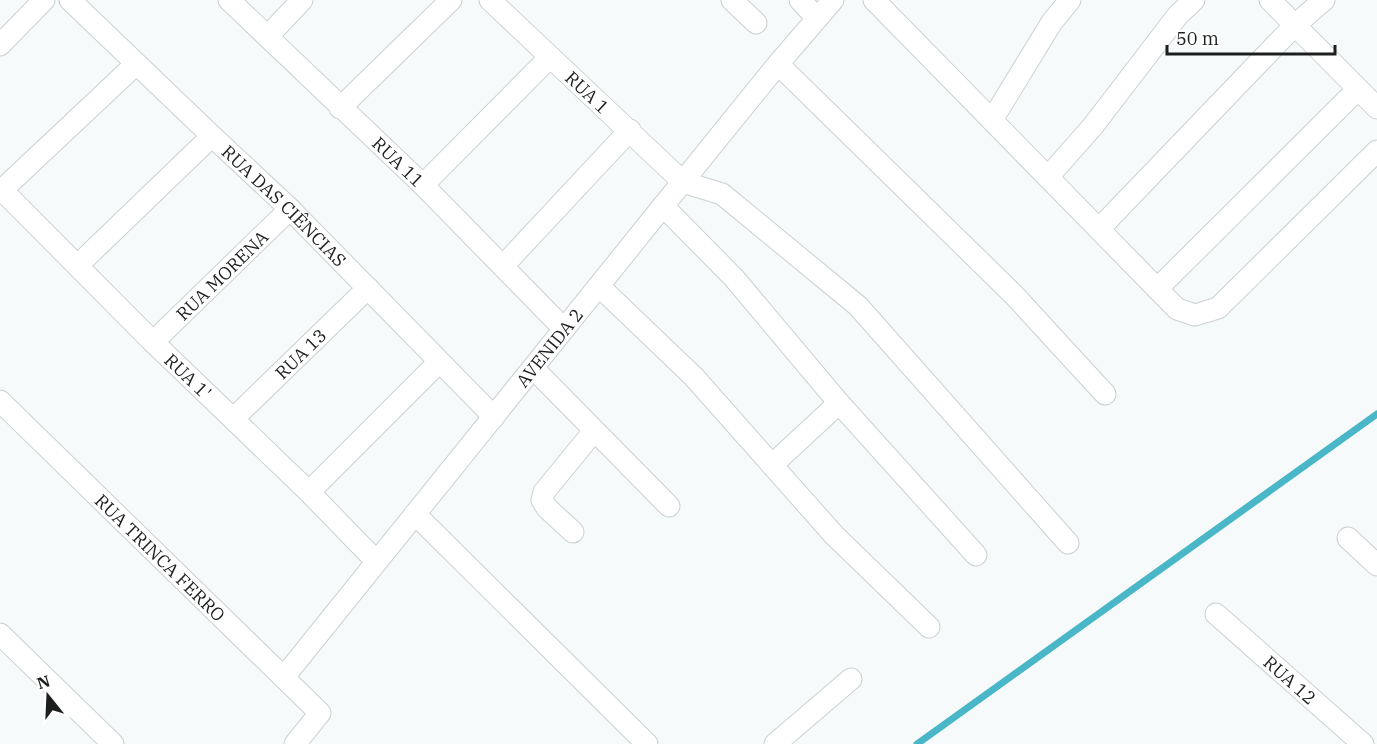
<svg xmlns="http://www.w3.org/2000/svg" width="1377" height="744" font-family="'IBM Plex Serif',serif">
	<rect width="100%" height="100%" fill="#f6fafb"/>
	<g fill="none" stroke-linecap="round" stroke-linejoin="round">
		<polyline stroke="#49b7c7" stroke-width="7" points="917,744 1377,414"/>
		<g stroke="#ccd0d1" stroke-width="23">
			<g id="minor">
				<path id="s1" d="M70,0L212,136L290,209L494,417"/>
				<path id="s2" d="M229,0L423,185L564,329"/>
				<path id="s3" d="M490,0L683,182L722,194L858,306L1068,543"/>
				<polyline points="732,0 756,23"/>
				<polyline points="800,0 817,18"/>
				<polyline points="874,0 1177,309 1195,315 1218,308 1377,151"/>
				<polyline points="1270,0 1377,108"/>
				<polyline points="268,36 302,0"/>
				<polyline points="0,45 44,0"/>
				<polyline points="778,64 1014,295 1105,394"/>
				<polyline points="340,108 451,0"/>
				<polyline points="992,120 1052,22 1070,0"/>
				<polyline points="1048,177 1093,126 1178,15 1194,0"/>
				<polyline points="423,185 550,57"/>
				<path id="s4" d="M0,188L153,342L309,492L376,561"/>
				<polyline points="2,190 136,64"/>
				<polyline points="663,206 734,278 839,403 976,555"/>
				<polyline points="1099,229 1295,25 1324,0"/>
				<polyline points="78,265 212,136"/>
				<polyline points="503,266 630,130"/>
				<polyline points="599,286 694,377 834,535 929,627"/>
				<polyline points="1157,289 1358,89"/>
				<path id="s5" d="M153,342L290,209"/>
				<polyline points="533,368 669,506"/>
				<path id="s6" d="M0,401L320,713L295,744"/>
				<path id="s7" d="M233,419L368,288"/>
				<polyline points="772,465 839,403"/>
				<polyline points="309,492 439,362"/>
				<polyline points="415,514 647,744"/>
				<polyline points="573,532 547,508 542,500 544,492 594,431"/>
				<polyline points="1348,538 1377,565"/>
				<path id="s8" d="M1216,614L1363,744"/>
				<polyline points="0,634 113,744"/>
				<path id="s9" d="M284,677L663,206L778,64L833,0"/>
				<polyline points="775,744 851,679"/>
			</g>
		</g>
		<use href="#minor" stroke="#fff" stroke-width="21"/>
	</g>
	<g text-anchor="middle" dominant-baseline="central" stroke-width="6" stroke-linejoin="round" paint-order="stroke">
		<g font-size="18" fill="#1d1e1e" stroke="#fff">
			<text stroke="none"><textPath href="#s3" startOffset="134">RUA 1</textPath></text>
			<text stroke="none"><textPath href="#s2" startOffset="234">RUA 11</textPath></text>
			<text stroke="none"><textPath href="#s1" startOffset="297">RUA DAS CIÊNCIAS</textPath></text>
			<text stroke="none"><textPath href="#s5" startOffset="96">RUA MORENA</textPath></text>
			<text stroke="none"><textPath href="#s9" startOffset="423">AVENIDA 2</textPath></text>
			<text stroke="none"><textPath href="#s7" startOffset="94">RUA 13</textPath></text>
			<text stroke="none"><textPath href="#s4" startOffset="266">RUA 1'</textPath></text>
			<text stroke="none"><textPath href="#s6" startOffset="224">RUA TRINCA FERRO</textPath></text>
			<text stroke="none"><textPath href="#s8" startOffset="99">RUA 12</textPath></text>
		</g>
	</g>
	<g transform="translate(48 696) rotate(342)" stroke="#ffffff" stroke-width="4.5" paint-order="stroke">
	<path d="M0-4.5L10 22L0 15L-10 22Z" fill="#1d1e1e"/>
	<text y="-9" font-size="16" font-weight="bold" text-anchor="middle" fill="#1d1e1e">N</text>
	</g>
	<path d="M1167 45v9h168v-9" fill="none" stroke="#1d1e1e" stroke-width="3"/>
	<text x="1176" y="45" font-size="18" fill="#1d1e1e" stroke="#ffffff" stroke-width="4.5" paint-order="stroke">50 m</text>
</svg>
